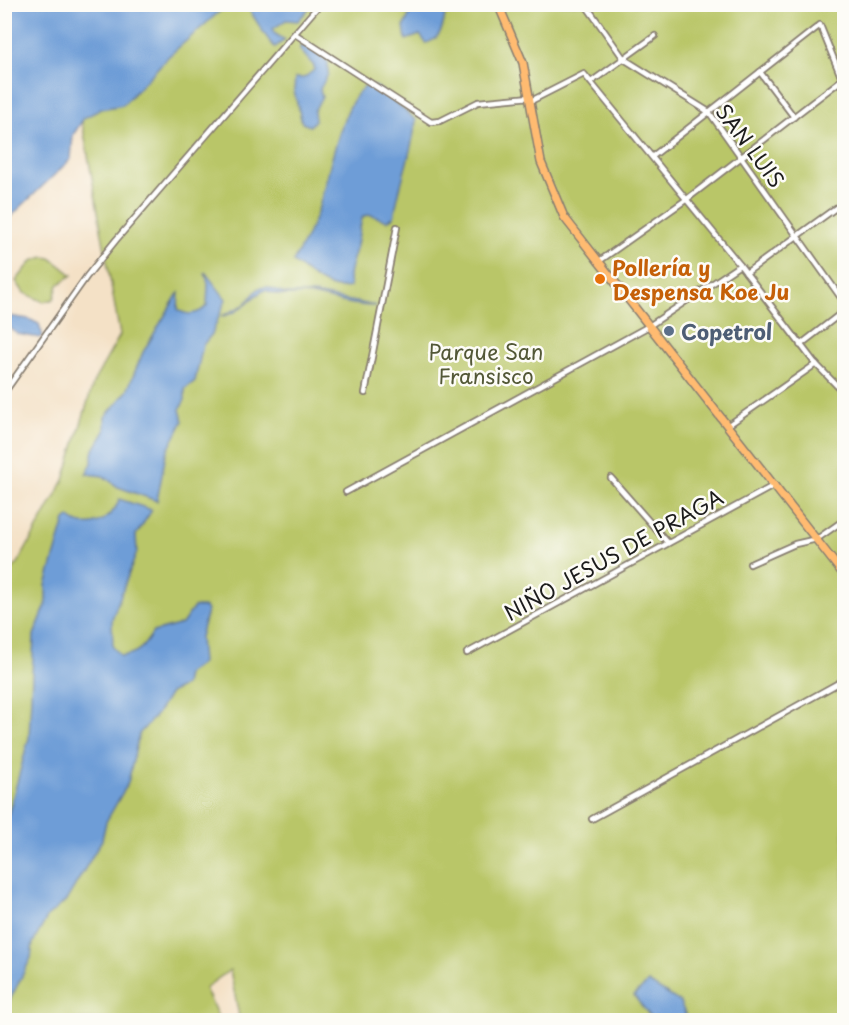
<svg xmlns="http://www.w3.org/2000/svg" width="849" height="1025" font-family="'Playpen Sans',sans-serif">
	<rect width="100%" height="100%" fill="#fdfcf7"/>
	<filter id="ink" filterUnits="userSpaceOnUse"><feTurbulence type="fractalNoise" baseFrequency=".0167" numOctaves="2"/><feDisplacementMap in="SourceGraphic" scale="12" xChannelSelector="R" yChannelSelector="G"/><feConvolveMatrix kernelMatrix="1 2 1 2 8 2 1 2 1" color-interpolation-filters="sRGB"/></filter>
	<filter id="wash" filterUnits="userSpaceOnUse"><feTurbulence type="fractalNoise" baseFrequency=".008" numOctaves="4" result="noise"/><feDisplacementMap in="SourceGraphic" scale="24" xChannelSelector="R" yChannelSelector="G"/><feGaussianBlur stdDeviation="1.35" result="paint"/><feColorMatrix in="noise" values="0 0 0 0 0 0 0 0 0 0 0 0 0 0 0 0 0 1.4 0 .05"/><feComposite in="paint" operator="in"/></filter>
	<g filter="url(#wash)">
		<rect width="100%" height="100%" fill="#f4e1c6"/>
		<g fill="#b9c668" stroke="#6a7142" stroke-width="1.5">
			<polygon points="109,4 844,5 844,1020 230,1020 239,1016 230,970 205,988 219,1019 217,1020 5,1020 5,573 17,565 64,480 94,381 120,335 66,32"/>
			<polygon points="44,257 51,258 72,275 58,285 54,299 44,302 24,293 16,281 32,261"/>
		</g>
		<g fill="#6e9dd7" stroke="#455c7a" stroke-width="1.5">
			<polygon points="13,4 227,5 169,56 123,105 101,109 84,118 73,135 71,159 5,222 4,20"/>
			<path d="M246,5H312L298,21L286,20L273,29L274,33L285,40L275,47C268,43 253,14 246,5Z"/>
			<path d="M414,5H447C443,20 445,38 426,43L420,35L406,40L404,26Z"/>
			<polygon points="309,45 328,62 328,74 320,89 322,97 314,111 315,120 310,126 302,123 294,91 295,78 304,78 314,70 314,66 300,50 300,46"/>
			<path d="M369,85L377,87L416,120C412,153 399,184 394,217L387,221L371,215L363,216C359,227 359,238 356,249C352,265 347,271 350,287C328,293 310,274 293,262C301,247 310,231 316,216C327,188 341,94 369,85Z"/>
			<path d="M205,272L226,299L212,334L203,345L195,381L185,389V400L180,409L183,421L166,454L157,501L118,487L103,476L86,474L92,463V453L105,431V417L127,391L143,352L177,295L179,293L178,309C186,317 201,314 207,305L208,284Z"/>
			<path d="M267,287L285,294H314L377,306C355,307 333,299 311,295C292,292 288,300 265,290C248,298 243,313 222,316L244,305L259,288Z"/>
			<polygon points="9,316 29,319 39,324 43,336 40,338 17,334 9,327"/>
			<path d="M119,499L152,510L136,535L137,552L112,619L113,647L121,656C139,654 144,646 153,632L182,624L194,607H205L207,611L200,637L202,663L187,674L185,685L170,693L157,714L139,734L128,783L106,822L102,840L66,901L48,916L33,943L31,958L5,1010L7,999L4,992L5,826L29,738L34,635L46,605V585L65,520L69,517C85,534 114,520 119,499Z"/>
			<polygon points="648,982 680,1002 688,1020 653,1020 634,996"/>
		</g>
	</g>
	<g filter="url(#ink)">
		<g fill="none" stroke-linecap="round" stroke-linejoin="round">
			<g stroke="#887e71" stroke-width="8">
				<g id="minor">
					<polyline points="585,4 624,59 709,112 844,302"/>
					<polyline points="295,34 431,122 440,121 478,102 530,97"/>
					<polyline points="760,72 794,117"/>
					<polyline points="591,82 655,36"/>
					<polyline points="531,101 584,74 740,265 814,362 844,393"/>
					<polyline points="653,156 820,25 844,84"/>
					<polyline points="839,206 844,214"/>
					<polyline points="598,262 687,199 844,78"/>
					<polyline points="746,273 844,202"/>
					<polyline points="800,345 844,311"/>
					<polyline points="4,393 87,276 116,240 320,4"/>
					<polyline points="365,393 397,227"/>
					<polyline points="727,426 816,364"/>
					<polyline points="611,478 668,543"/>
					<polyline points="346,492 649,326 740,265"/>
					<polyline points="750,564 795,544 817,539 844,520"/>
					<polyline points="467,653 775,485"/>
					<polyline points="592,819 844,680"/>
				</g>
			</g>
			<g stroke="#887e71" stroke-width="10">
				<polyline id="primary" points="498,4 523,63 541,162 564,217 844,575"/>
			</g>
			<use href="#minor" stroke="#fff" stroke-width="4.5"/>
			<use href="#primary" stroke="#ffbb71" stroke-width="7"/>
		</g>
	</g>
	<circle fill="#e8710a" stroke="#fdfcf7" stroke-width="2" cx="600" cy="279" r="6"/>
	<circle fill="#5c6f8a" stroke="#fdfcf7" stroke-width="2" cx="669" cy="331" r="6"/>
	<g text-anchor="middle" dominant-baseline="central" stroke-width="5" stroke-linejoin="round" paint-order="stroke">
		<g font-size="21" fill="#1c1c1c" stroke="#fdfcf7">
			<text transform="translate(751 145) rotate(53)">SAN LUIS</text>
			<text transform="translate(613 554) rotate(-29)">NIÑO JESUS DE PRAGA</text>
		</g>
		<g font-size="21" font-weight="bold" fill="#c56008" stroke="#fdfcf7" text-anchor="start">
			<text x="612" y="267">Pollería y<tspan x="612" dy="24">Despensa Koe Ju</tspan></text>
		</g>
		<g font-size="21" font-weight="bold" fill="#4e5e75" stroke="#fdfcf7" text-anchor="start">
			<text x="681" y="331">Copetrol</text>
		</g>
		<g font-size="21" fill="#535837" stroke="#fdfcf7">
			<text x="486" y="351">Parque San<tspan x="486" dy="24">Fransisco</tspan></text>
		</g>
	</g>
	<rect width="849" height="1025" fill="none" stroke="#fdfcf7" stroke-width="24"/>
</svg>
